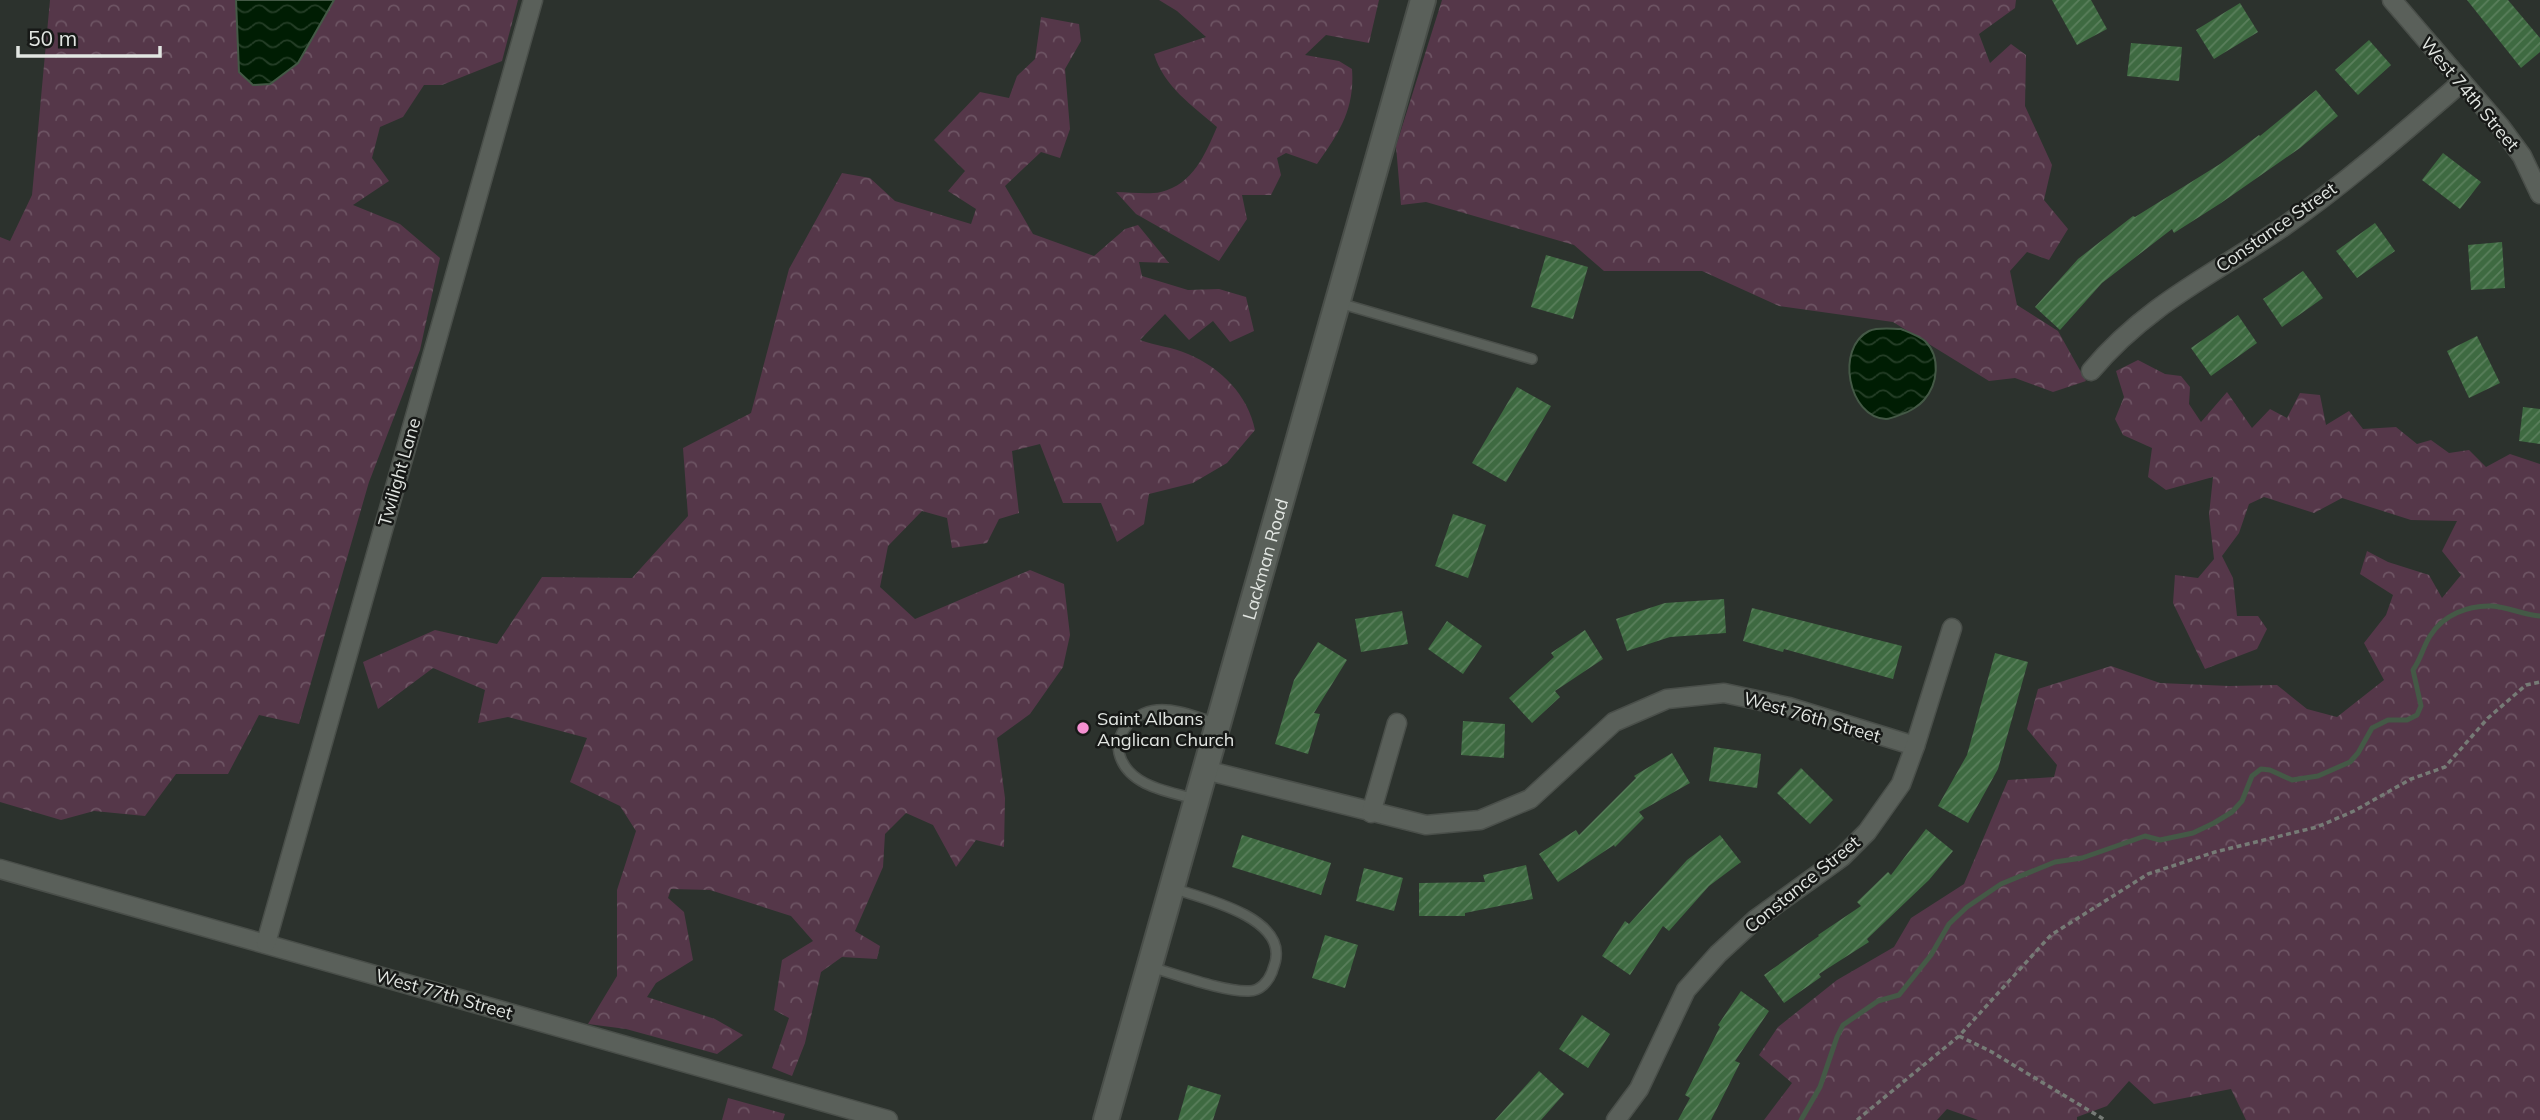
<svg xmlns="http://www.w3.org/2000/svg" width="2540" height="1120" font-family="Mulish,sans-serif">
	<defs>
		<pattern id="forest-crowns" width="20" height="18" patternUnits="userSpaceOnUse" patternTransform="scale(1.75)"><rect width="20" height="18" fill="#553749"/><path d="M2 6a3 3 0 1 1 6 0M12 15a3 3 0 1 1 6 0" fill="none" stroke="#6d5463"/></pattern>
		<pattern id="water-waves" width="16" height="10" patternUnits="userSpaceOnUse" patternTransform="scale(1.75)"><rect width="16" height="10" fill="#001d03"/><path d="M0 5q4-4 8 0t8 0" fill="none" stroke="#253e27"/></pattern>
		<pattern id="building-hatch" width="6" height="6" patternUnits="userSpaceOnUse" patternTransform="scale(1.75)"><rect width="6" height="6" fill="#3e6a41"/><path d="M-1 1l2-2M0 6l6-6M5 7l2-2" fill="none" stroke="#5a7f5c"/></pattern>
	</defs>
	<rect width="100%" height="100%" fill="#2c322d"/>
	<g fill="url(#forest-crowns)">
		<polygon points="50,0 236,0 313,35 334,0 518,0 502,61 442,85 424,85 403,117 380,127 372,158 389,181 353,205 400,224 440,258 420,350 369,482 299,724 259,715 228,774 176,774 145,816 94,811 61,820 0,802 0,237 10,241 32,195"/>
		<path d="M1159,0H1379L1369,43L1326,35L1305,55L1339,61L1352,69C1355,109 1339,133 1317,164L1286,153L1277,158L1281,175L1271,195H1242L1247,219L1219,261L1136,214L1116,192C1130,192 1147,195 1161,192C1193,184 1205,155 1217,127C1192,105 1164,87 1154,54L1206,37L1177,11Z"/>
		<polygon points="1442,0 2016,0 2015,8 1979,34 1990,63 2011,44 2026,55 2025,106 2052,165 2044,200 2068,229 2049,260 2027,252 2010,271 2017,305 2058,331 2086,381 2053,392 2015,378 1989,381 1893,322 1779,306 1702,271 1604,271 1574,245 1426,202 1401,205 1396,146"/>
		<path d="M1041,17L1079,24L1081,41L1065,69L1070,129L1060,158L1041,152L1005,186L1033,234L1094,256L1125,229L1138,225L1169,263L1139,262L1142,276L1188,290L1219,289L1246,297L1254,331L1230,342L1213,321L1189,340L1165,314L1140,340C1156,346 1173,347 1188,354C1221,368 1248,395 1255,430L1227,463L1193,483L1149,494L1144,524L1117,542L1101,503H1063L1040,444L1012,451L1019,513L999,519L987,543L952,548L947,518L922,511L888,546L880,587L915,619L1030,570L1064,584L1070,635L1063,667L1030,714L997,738L1005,798L1004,847L976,840L956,867L933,825L906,813L885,834L883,867L855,931L880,946L877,959L842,957L821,972L805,1043L792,1076L772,1068L789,1018L774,1010L782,960L813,941L791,916L710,890L671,889L668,898L684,912L693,960L656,983L647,997L715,1019L743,1035L717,1054L626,1029L588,1024L617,976V890L636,831L620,806L570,782L587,738L508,717L478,723L485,690L433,668L378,709L363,662L435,630L497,644L542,577L632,578L688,516L683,448L751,413L789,269L842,173L870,178L895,201L971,224L976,209L948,191L965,171L934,140L980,92L1009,98L1017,76L1035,59Z"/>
		<polygon points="2138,360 2165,374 2181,376 2190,387 2189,404 2201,422 2227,392 2252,428 2270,409 2287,418 2300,393 2320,395 2326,425 2349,411 2363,429 2396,427 2417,444 2431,440 2449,453 2469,450 2486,467 2510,454 2540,464 2540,1120 2246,1120 2231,1089 2154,1104 2129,1081 2107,1106 2077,1117 2077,1120 1978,1120 1947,1109 1937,1120 1764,1120 1792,1083 1759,1055 1778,1027 1837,980 1894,947 1911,918 1964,884 2008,780 2054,777 2057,765 2027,729 2038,689 2111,666 2160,683 2229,686 2277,685 2307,709 2337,717 2384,680 2364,643 2386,615 2393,595 2360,574 2367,551 2388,562 2429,575 2442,598 2461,575 2442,551 2457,521 2411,520 2342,498 2314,513 2264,497 2249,504 2239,533 2222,556 2233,578 2237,616 2258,616 2267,629 2257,649 2205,669 2173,603 2175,575 2198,578 2214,559 2209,515 2213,477 2166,490 2148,477 2152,448 2123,435 2115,419 2124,397 2116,371"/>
		<polygon points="728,1098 785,1114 783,1120 722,1120"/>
	</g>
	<g fill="url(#water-waves)" stroke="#445946" stroke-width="2">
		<polygon points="236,0 334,0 298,63 270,84 253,85 239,72"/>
		<path d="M1901,329C1908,332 1919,336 1925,341C1941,357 1938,384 1924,400C1919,406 1909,412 1902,414C1897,416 1890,419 1886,419C1848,417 1835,348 1869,331C1878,327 1892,329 1901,329Z"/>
	</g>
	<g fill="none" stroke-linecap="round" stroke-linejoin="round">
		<path stroke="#445946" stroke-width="5" d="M1801,1120L1820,1087L1837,1037L1843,1025L1878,1001L1899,995L1931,955L1949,924L1967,907L2001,884L2055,862L2082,858L2145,836L2160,840L2193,833L2214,823L2232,812L2242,801L2252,776L2261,769L2270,770L2292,780L2318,776L2350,762L2358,753L2372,728L2388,720H2407L2417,715L2421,706L2413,670C2421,659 2423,647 2430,636C2443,615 2468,605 2492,606C2508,607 2524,615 2540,616"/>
	</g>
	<g fill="url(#building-hatch)">
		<polygon points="2052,0 2091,0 2107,29 2077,45"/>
		<polygon points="2467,0 2508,0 2540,38 2540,52 2521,68"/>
		<polygon points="2240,3 2258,32 2214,59 2196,30"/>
		<polygon points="2369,40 2391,65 2358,95 2335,70"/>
		<polygon points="2131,43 2182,47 2179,81 2127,76"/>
		<polygon points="2316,90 2338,116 2300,148 2221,203 2174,233 2172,229 2102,283 2060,330 2035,307 2078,259 2133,216 2135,217 2220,164 2259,135 2260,136"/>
		<polygon points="2443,153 2481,182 2460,209 2422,180"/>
		<polygon points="2375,223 2395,251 2357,278 2336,251"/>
		<polygon points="2502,242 2505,288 2471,290 2468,245"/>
		<polygon points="1546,255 1588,267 1573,319 1531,307"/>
		<polygon points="2303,271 2323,298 2282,327 2263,299"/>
		<polygon points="2238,315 2257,343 2211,376 2191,348"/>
		<polygon points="2477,336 2500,383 2469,398 2447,351"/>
		<polygon points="1517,387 1551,406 1506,482 1472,463"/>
		<polygon points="2523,407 2540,409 2540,444 2519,441"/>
		<polygon points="1453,514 1486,525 1468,578 1435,566"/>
		<polygon points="1724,599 1726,633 1670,637 1627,651 1616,619 1665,603"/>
		<polygon points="1752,608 1902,646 1893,679 1784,649 1783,652 1743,641"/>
		<polygon points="1402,611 1408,644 1361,652 1355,619"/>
		<polygon points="1447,621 1482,646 1463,674 1428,649"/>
		<polygon points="1585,630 1603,659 1555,691 1560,697 1532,723 1509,698 1554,657 1551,653"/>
		<polygon points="1318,642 1347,660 1314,713 1320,714 1308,754 1275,744 1294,680"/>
		<polygon points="1995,653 2028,662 1998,769 1968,823 1938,806 1967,755"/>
		<polygon points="1463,721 1505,724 1504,758 1461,755"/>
		<polygon points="1714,747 1761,754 1757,788 1709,781"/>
		<polygon points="1672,753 1690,783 1639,812 1644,818 1615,847 1614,845 1558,882 1539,854 1576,830 1579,835 1636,778 1634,776"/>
		<polygon points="1801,768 1833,800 1810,824 1777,793"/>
		<polygon points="1926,829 1953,851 1929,880 1867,939 1869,942 1819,974 1821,977 1784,1003 1764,975 1819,936 1818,935 1861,906 1857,902 1888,872 1891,875"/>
		<polygon points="1242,835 1331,863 1321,895 1232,867"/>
		<polygon points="1720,835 1741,862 1709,886 1669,931 1663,926 1630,975 1602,956 1625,921 1629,924 1687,860"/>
		<polygon points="1526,865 1533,899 1465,913 1465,916 1419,916 1419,883 1485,882 1483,875"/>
		<polygon points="1364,868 1403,878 1394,911 1356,901"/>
		<polygon points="1325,935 1358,945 1345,988 1312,978"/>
		<polygon points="1741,991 1769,1011 1735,1061 1740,1063 1711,1120 1678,1120 1690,1098 1685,1095 1720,1027 1718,1025"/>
		<polygon points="1582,1015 1610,1034 1588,1068 1559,1049"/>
		<polygon points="1539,1071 1564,1094 1541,1120 1495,1120"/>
		<polygon points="1188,1085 1221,1095 1213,1120 1178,1120"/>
	</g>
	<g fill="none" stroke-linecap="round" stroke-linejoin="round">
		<g stroke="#4a4f4a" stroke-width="12">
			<g id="lane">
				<polyline points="1339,303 1532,359"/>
				<path d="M1196,799C1169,792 1127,786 1119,753C1117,744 1119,736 1125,728C1132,718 1145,711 1157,710C1176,708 1198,718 1216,723"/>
				<path d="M1150,967C1176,974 1224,992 1249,991C1260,991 1268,982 1272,972C1273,968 1276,962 1276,957C1281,916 1202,898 1172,888"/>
			</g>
		</g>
		<g stroke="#4a4f4a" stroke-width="21">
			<g id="street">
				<polyline points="2392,0 2500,126 2522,156 2540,194"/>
				<path d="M2091,371C2146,305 2214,274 2283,227C2346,183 2404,132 2462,82"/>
				<polyline points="1205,770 1426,825 1480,820 1530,799 1614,722 1667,699 1724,693 1789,707 1915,746"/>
				<polyline points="1371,813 1397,723"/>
				<polyline points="0,869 888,1120"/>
				<polyline points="266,943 533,0"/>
				<polyline points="1616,1120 1639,1089 1686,990 1718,954 1756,919 1842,857 1867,832 1901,784 1915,746 1952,628"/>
			</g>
		</g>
		<g stroke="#4a4f4a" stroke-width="28">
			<g id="secondary">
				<path id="s1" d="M1106,1120L1423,0"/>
			</g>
		</g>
		<g stroke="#767b76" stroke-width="3.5" stroke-dasharray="5 3.5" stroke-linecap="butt">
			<polyline points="1959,1036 1990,1051 2105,1120"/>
			<polyline points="1857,1120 1959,1036 2051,935 2148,874 2215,852 2317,827 2354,811 2411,779 2445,767 2488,718 2526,685 2540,682"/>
		</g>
		<use href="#lane" stroke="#5a605a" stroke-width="9"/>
		<use href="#street" stroke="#5a605a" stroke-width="18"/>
		<use href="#secondary" stroke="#5a605a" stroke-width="24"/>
	</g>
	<circle fill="#f590d1" stroke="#171917" stroke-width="2.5" cx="1083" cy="728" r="7"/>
	<g text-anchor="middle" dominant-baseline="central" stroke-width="5" stroke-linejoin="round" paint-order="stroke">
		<g font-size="18" fill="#e2e6e2" stroke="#171917">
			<text transform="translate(2470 94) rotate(50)">West 74th Street</text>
			<text transform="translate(2276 227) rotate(-35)">Constance Street</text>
			<text transform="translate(399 472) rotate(-74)">Twilight Lane</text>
			<text stroke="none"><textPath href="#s1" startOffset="583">Lackman Road</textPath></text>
			<text transform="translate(1812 717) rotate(16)">West 76th Street</text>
			<text transform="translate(1802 884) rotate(-39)">Constance Street</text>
			<text transform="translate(444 994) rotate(16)">West 77th Street</text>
		</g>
		<g font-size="18" fill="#e2e6e2" stroke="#171917" text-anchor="start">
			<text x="1097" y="718">Saint Albans<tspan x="1097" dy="21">Anglican Church</tspan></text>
		</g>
	</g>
	<path d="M18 46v10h142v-10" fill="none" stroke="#e2e6e2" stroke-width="3.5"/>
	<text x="28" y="46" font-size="21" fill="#e2e6e2" stroke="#171917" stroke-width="5" paint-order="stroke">50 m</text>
</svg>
